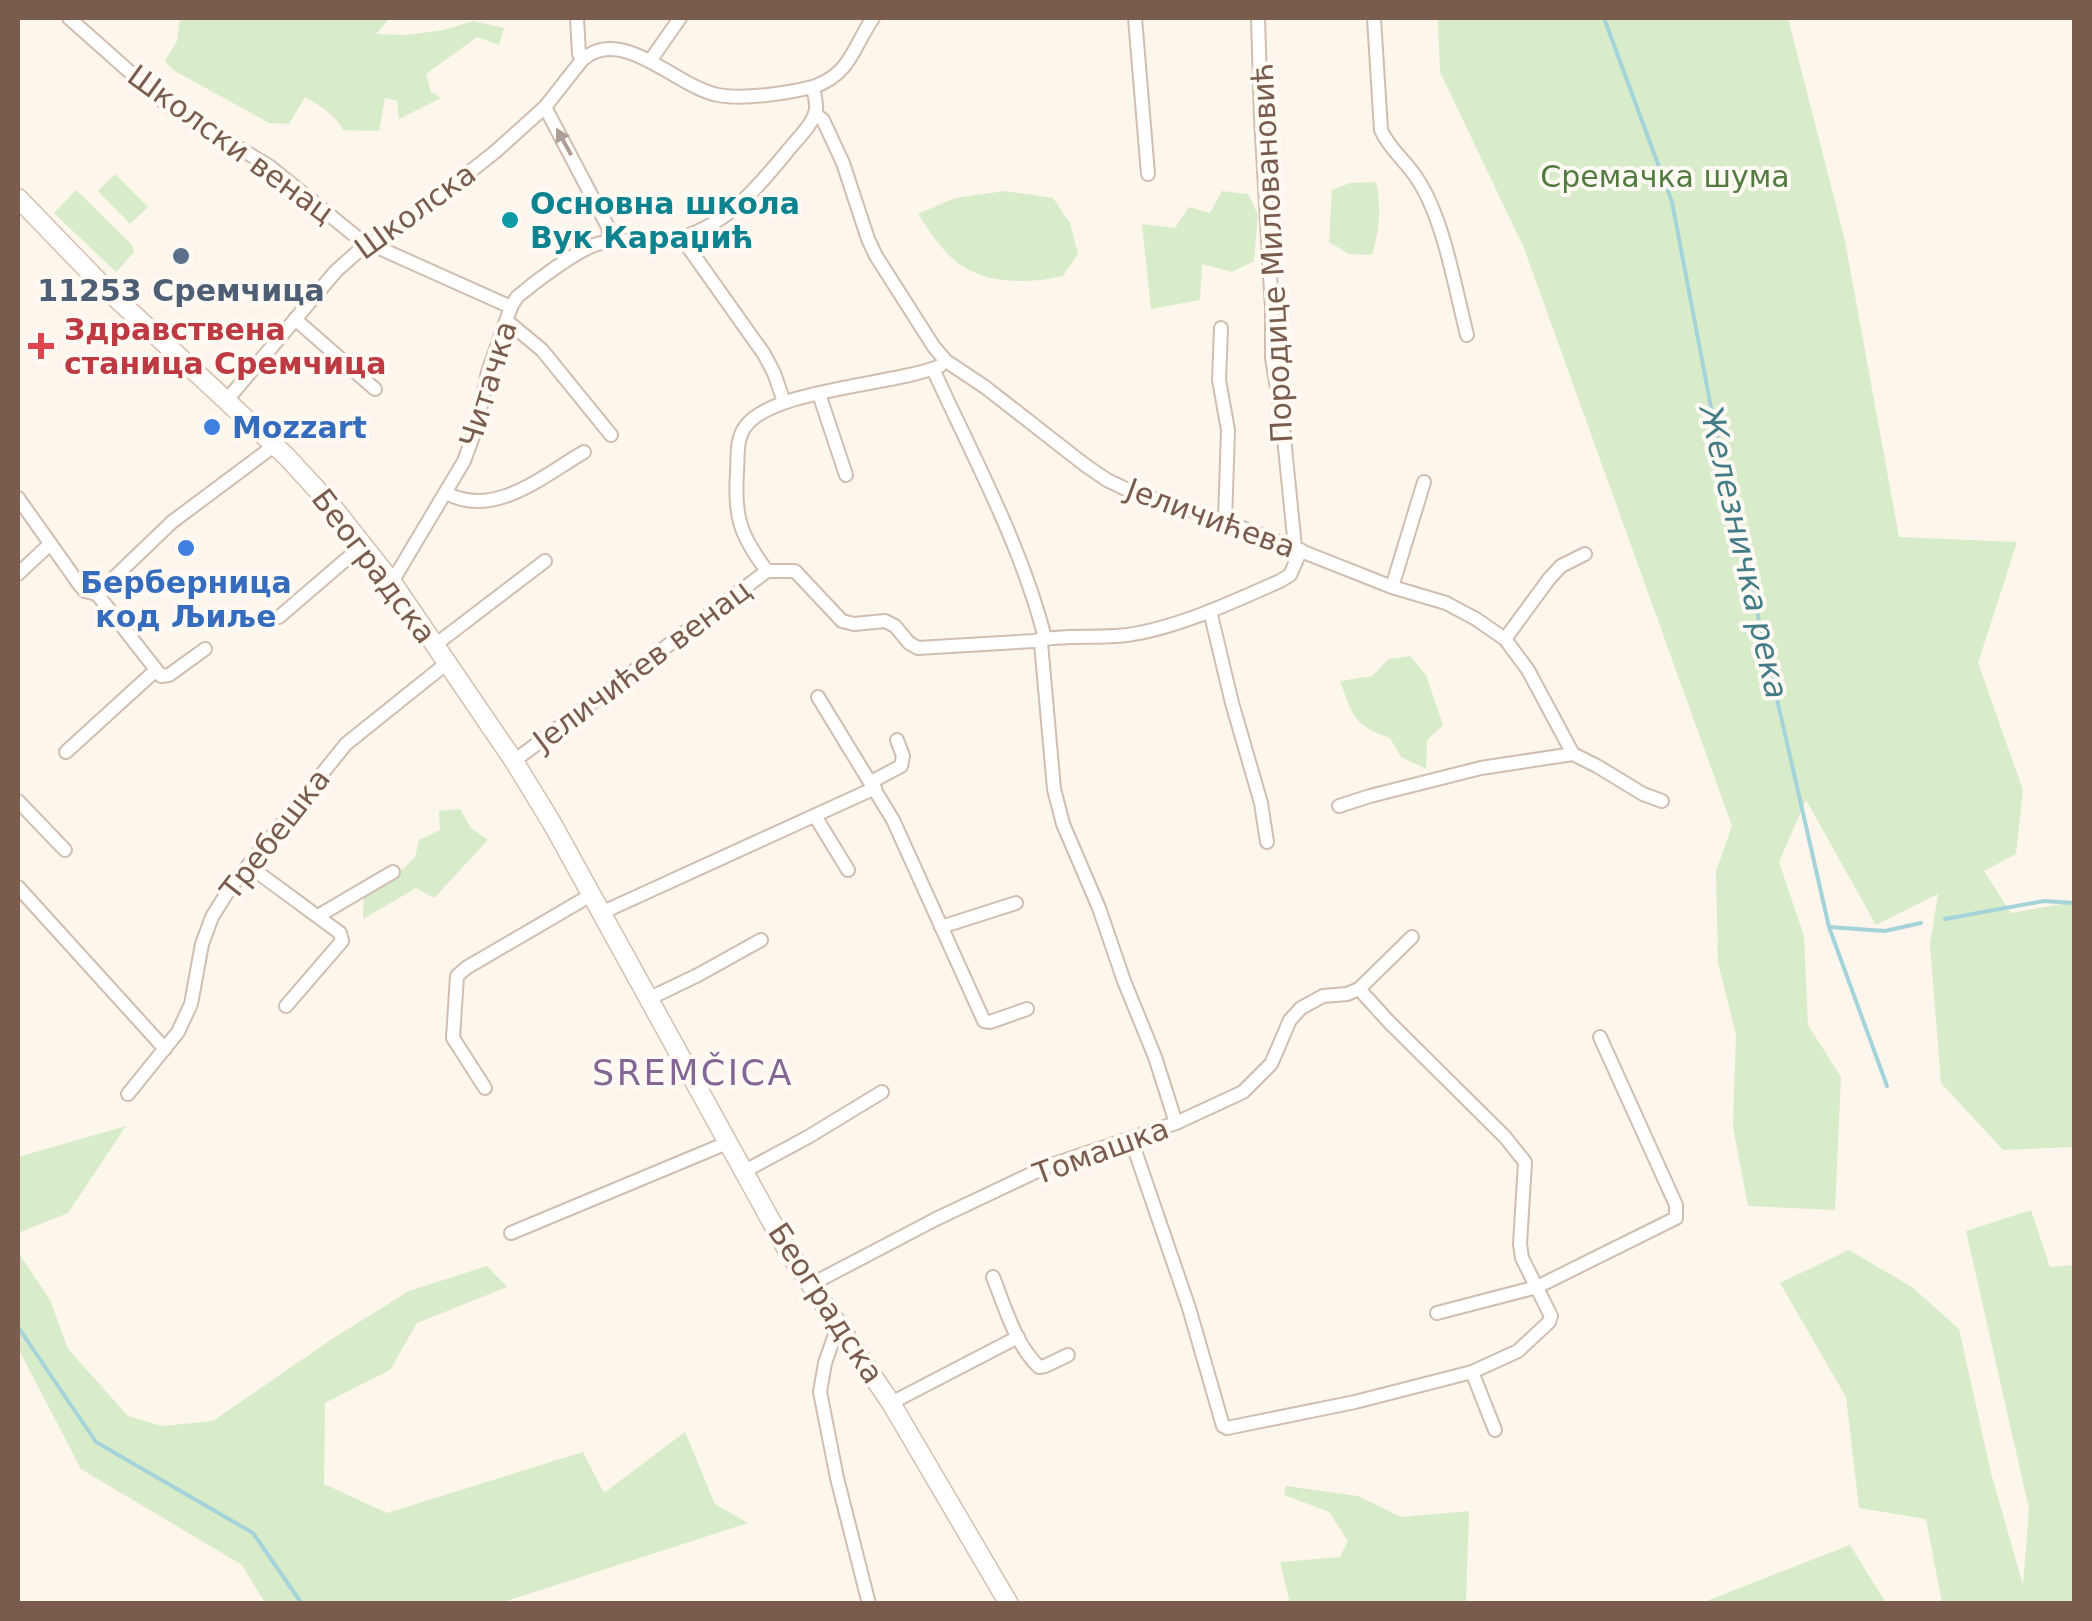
<svg xmlns="http://www.w3.org/2000/svg" width="2092" height="1621" font-family="'DejaVu Sans',sans-serif">
	<rect width="100%" height="100%" fill="#fdf6ec"/>
	<g fill="#d8ecc9">
		<path d="M180,18H390L376,34L406,35L444,30L473,21L504,28L499,45L477,37L426,74L431,92L441,98L399,119L397,101L385,98L379,131L343,130C334,113 321,107 305,97L289,124L269,123L173,70L165,61L177,41Z"/>
		<polygon points="1438,18 1788,18 1845,241 1899,537 2017,542 1978,663 2023,790 2016,854 1984,871 2011,913 2074,902 2074,1147 2003,1150 1941,1083 1930,945 1938,894 1876,925 1806,800 1779,862 1804,936 1808,1025 1841,1077 1835,1210 1748,1206 1733,1127 1736,1034 1718,963 1716,871 1732,826 1524,248 1440,72"/>
		<polygon points="115,174 148,207 130,224 98,191"/>
		<path d="M1376,182C1382,207 1379,231 1372,255L1349,254L1329,242L1332,190L1350,183Z"/>
		<polygon points="76,190 132,245 134,252 116,272 54,213"/>
		<path d="M1005,191L1053,198L1070,223L1078,254L1063,276C1032,283 993,285 964,267C944,255 930,232 918,214L955,198Z"/>
		<polygon points="1222,191 1248,194 1258,215 1254,261 1232,272 1202,264 1200,300 1151,309 1142,224 1175,228 1189,207 1210,213"/>
		<path d="M1410,656L1426,675L1443,725L1427,740L1426,769L1401,757L1390,738C1353,725 1353,716 1340,681L1372,676L1389,659Z"/>
		<polygon points="460,809 471,828 488,840 434,898 416,888 363,919 364,894 403,869 415,857 419,840 440,830 439,811"/>
		<polygon points="126,1126 68,1213 18,1233 18,1157"/>
		<polygon points="2031,1210 2050,1267 2074,1265 2074,1603 1942,1603 1926,1519 1859,1508 1846,1397 1780,1283 1849,1250 1912,1287 1959,1329 1991,1473 2023,1585 2029,1509 1966,1231"/>
		<polygon points="18,1252 50,1300 68,1349 128,1416 162,1426 213,1421 332,1339 409,1291 487,1266 507,1287 417,1323 390,1370 325,1403 324,1484 387,1513 583,1452 604,1493 685,1432 715,1504 748,1523 500,1603 265,1603 242,1565 81,1469 18,1348"/>
		<polygon points="1286,1486 1358,1496 1401,1517 1469,1511 1466,1603 1290,1603 1280,1562 1340,1557 1348,1541 1329,1512 1284,1495"/>
		<polygon points="1850,1545 1886,1603 1707,1603 1709,1600"/>
	</g>
	<g fill="none" stroke-linecap="round" stroke-linejoin="round">
		<g stroke="#a5d3da" stroke-width="4">
			<polyline points="1604,18 1672,202 1714,423 1829,927 1887,1086"/>
			<polyline points="1945,919 2044,901 2074,903"/>
			<polyline points="1829,927 1885,931 1921,923"/>
			<polyline points="18,1327 96,1442 253,1533 302,1604"/>
		</g>
		<g stroke="#d1beb0" stroke-width="16">
			<g id="minor">
				<polyline points="69,18 167,105 269,166 359,239 511,307"/>
				<polyline points="1135,18 1148,174"/>
				<polyline points="1258,18 1261,118 1272,308 1272,358 1282,418 1295,547"/>
				<path d="M1374,18L1381,130C1389,149 1407,162 1418,180C1444,220 1455,288 1467,335"/>
				<path d="M582,60C622,24 676,87 718,95C745,100 787,93 813,87"/>
				<polyline points="650,61 680,18"/>
				<polyline points="545,107 608,227 610,240"/>
				<polyline points="815,114 823,120 843,163 868,239 876,256 934,347 946,361 985,387 1085,465 1107,480 1132,492 1225,521 1392,587 1446,603 1476,619 1505,639 1528,670 1573,754 1597,766 1643,794 1662,801"/>
				<polyline points="681,237 764,354 774,373 784,402"/>
				<polyline points="295,319 375,389"/>
				<polyline points="507,321 542,350 611,435"/>
				<polyline points="1221,328 1219,380 1228,430 1225,521"/>
				<path d="M933,369C973,457 1021,544 1045,638L1041,643L1054,789L1063,824L1099,908L1124,981L1155,1057L1176,1123"/>
				<polyline points="819,394 846,475"/>
				<polyline points="226,401 336,271 363,247 391,234 495,152 545,107 582,60 579,54 577,18"/>
				<path d="M446,493C494,519 543,476 584,452"/>
				<polyline points="18,498 79,584 85,591 97,594"/>
				<path d="M767,571C740,535 734,517 737,472C738,457 736,439 745,427C771,389 895,385 940,366"/>
				<polyline points="18,574 49,545"/>
				<path d="M392,582L464,461L475,431L488,372L511,307L517,297C536,281 572,254 594,245C619,236 645,244 670,240C724,230 758,187 790,148C799,137 813,124 816,110C817,103 814,94 813,87C851,74 853,47 873,18"/>
				<polyline points="1392,587 1424,482"/>
				<polyline points="97,594 172,522 275,445"/>
				<polyline points="97,594 161,676 169,675 205,649"/>
				<polyline points="1210,611 1232,703 1261,803 1267,842"/>
				<polyline points="279,617 364,544"/>
				<polyline points="1505,639 1549,579 1561,566 1585,554"/>
				<polyline points="435,645 545,561"/>
				<polyline points="818,697 893,820 984,1021 990,1022 1027,1009"/>
				<polyline points="66,752 156,670"/>
				<path d="M514,761L767,571H795L842,621L854,624L885,621L895,626L909,643L918,648L1034,641C1063,634 1096,639 1127,635C1177,628 1233,602 1280,581L1290,575L1301,550"/>
				<polyline points="871,782 901,766 903,756 897,740"/>
				<polyline points="18,801 65,850"/>
				<polyline points="1339,806 1370,796 1481,768 1573,754"/>
				<polyline points="815,816 848,870"/>
				<polyline points="249,866 340,933 342,941 286,1006"/>
				<polyline points="18,887 165,1049"/>
				<polyline points="601,913 875,788"/>
				<polyline points="318,916 393,872"/>
				<polyline points="941,927 1016,903"/>
				<polyline points="648,999 698,975 761,940"/>
				<polyline points="485,1088 453,1038 457,976 466,968 591,895"/>
				<polyline points="128,1094 178,1032 191,1004 202,944 212,917 230,888 346,744 447,663"/>
				<polyline points="1131,1139 1189,1308 1223,1426 1227,1428 1355,1402 1472,1372 1518,1351 1549,1322 1551,1316 1522,1258 1520,1244 1525,1162 1505,1137 1389,1022 1359,989"/>
				<polyline points="743,1172 808,1137 882,1092"/>
				<polyline points="511,1233 727,1143"/>
				<path d="M993,1277C1005,1307 1015,1344 1039,1367L1045,1366L1068,1355"/>
				<polyline points="810,1285 936,1219 1048,1166 1176,1123 1243,1092 1271,1064 1290,1020 1301,1008 1323,996 1347,994 1359,989 1412,937"/>
				<polyline points="1437,1313 1537,1287 1676,1218 1676,1205 1600,1037"/>
				<polyline points="838,1326 825,1363 820,1392 837,1478 869,1604"/>
				<polyline points="1472,1372 1495,1430"/>
				<polyline points="891,1403 1018,1337"/>
			</g>
		</g>
		<g stroke="#d6c0b0" stroke-width="21">
			<polyline id="secondary" points="18,198 104,287 287,457 332,506 392,582 514,761 553,825 786,1248 891,1403 1009,1604"/>
		</g>
		<use href="#minor" stroke="#fff" stroke-width="12"/>
		<use href="#secondary" stroke="#fff" stroke-width="18"/>
	</g>
	<defs><path id="oneway-solid" d="M-6-.8H1V-3.2L6.5 0L1 3.2V.8H-6Z" transform="scale(2.5)"/></defs>
	<use fill="#af9d94" href="#oneway-solid" transform="translate(564 142) rotate(-119)"/>
	<circle fill="#0f9aa8" stroke="#fffaf3" stroke-width="4" cx="510" cy="220" r="10"/>
	<circle fill="#5c6f8a" stroke="#fffaf3" stroke-width="4" cx="181" cy="256" r="10"/>
	<path fill="#e0444e" stroke="#fffaf3" stroke-width="4" d="M36 331h10v10h10v10h-10v10h-10v-10h-10v-10h10z"/>
	<g fill="#3f7fe0" stroke="#fffaf3" stroke-width="4">
		<circle cx="212" cy="427" r="10"/>
		<circle cx="186" cy="548" r="10"/>
	</g>
	<g text-anchor="middle" dominant-baseline="central" stroke-width="8" stroke-linejoin="round" paint-order="stroke">
		<g font-size="30" fill="#7a5c4d" stroke="#fffaf3">
			<text transform="translate(231 144) rotate(36)">Школски венац</text>
			<text transform="translate(415 211) rotate(-36)">Школска</text>
			<text transform="translate(1272 253) rotate(-93)">Породице Миловановић</text>
			<text transform="translate(488 384) rotate(-73)">Читачка</text>
			<text transform="translate(1211 518) rotate(20)">Јеличићева</text>
			<text transform="translate(374 566) rotate(53)">Београдска</text>
			<text transform="translate(642 665) rotate(-37)">Јеличићев венац</text>
			<text transform="translate(275 834) rotate(-52)">Требешка</text>
			<text transform="translate(1101 1151) rotate(-20)">Томашка</text>
			<text transform="translate(826 1303) rotate(57)">Београдска</text>
		</g>
		<g font-size="30" fill="#537a41" stroke="#fffaf3">
			<text x="1665" y="176">Сремачка шума</text>
		</g>
		<g font-size="30" font-weight="bold" fill="#0d838f" stroke="#fffaf3" text-anchor="start">
			<text x="530" y="203">Основна школа<tspan x="530" dy="34">Вук Караџић</tspan></text>
		</g>
		<g font-size="30" font-weight="bold" fill="#4e5e75" stroke="#fffaf3">
			<text x="181" y="290">11253 Сремчица</text>
		</g>
		<g font-size="30" font-weight="bold" fill="#be3a42" stroke="#fffaf3" text-anchor="start">
			<text x="64" y="329">Здравствена<tspan x="64" dy="34">станица Сремчица</tspan></text>
		</g>
		<g font-size="30" font-weight="bold" fill="#366cbe" stroke="#fffaf3" text-anchor="start">
			<text x="232" y="427">Mozzart</text>
			<text x="186" y="582" text-anchor="middle">Берберница<tspan x="186" dy="34">код Љиље</tspan></text>
		</g>
		<g font-size="32" font-style="italic" fill="#437c86" stroke="#fffaf3">
			<text transform="translate(1744 552) rotate(77)">Железничка река</text>
		</g>
		<g font-size="35" letter-spacing="2.5" fill="#846695" stroke="#fffaf3">
			<text x="693" y="1073">SREMČICA</text>
		</g>
	</g>
	<rect width="2092" height="1621" fill="none" stroke="#7a5c4d" stroke-width="40"/>
</svg>
